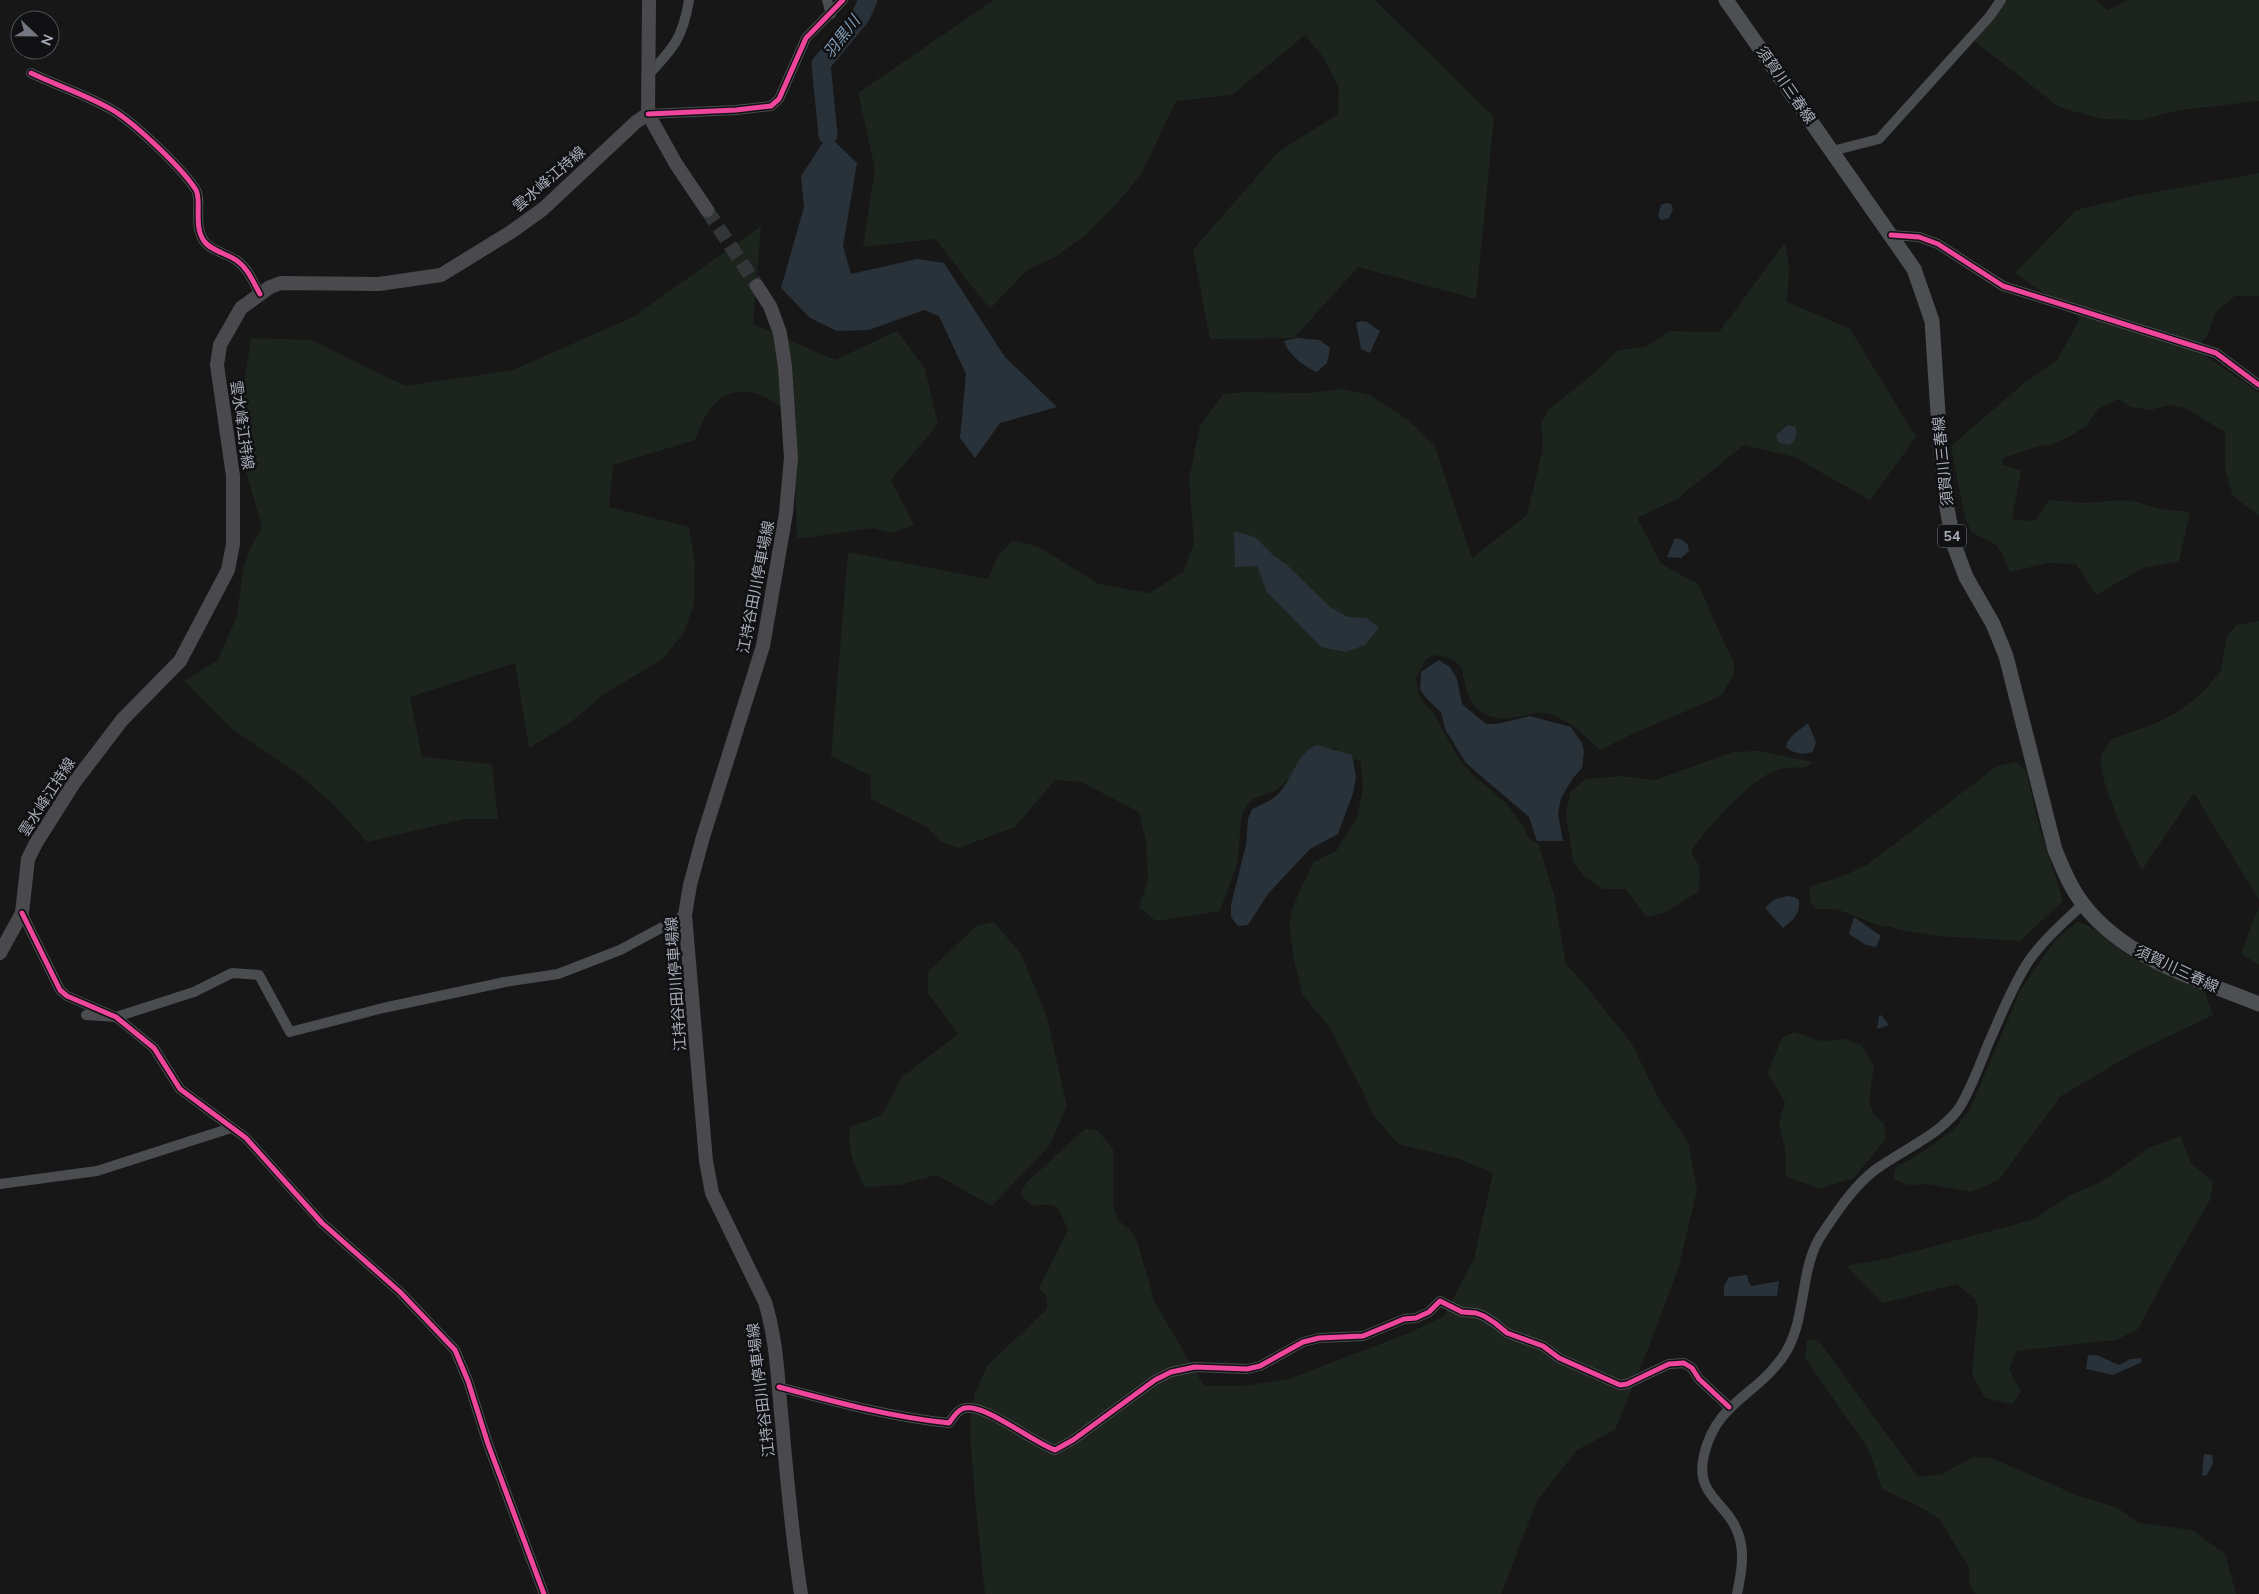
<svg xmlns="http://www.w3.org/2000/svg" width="2259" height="1594" font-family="'Nunito Sans','Noto Sans JP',sans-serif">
	<rect width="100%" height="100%" fill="#171717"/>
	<g fill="#1d241e">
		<polygon points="994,0 1375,0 1494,117 1476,299 1358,267 1294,338 1210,339 1193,250 1278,152 1338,114 1339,88 1324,58 1305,35 1232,95 1176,101 1141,175 1116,204 1086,235 1055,257 1027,270 990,309 935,239 863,247 875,169 858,93"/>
		<polygon points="1997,0 2096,0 2108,10 2128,0 2259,0 2259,101 2180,110 2140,120 2101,119 2059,107 1973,40"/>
		<path d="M2259,173V296H2235L2215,313L2208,334L2196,349L2259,393V516L2233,496L2225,470V432L2185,408L2169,405L2150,410L2131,407L2118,399L2098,409L2087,425L2069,437L2045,447V444L2003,458L2002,465L2021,470L2012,519L2035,521L2049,500L2085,503L2121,500L2137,502L2159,509L2190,512L2179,561L2143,568L2096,595L2076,564L2047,563L2010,572C1999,546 2000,544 1972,533L1965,518L1951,446L2024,383L2057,360L2080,319L2015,273L2076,210L2134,196Z"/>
		<path d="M761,226L753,324L835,360L897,331L925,369L938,424L891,480L914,525L893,533L873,528L797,539L793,420C776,398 741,379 716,403C705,413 700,427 695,440L613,465L609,507L689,527L695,563L694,604L684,632L664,658L603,695L571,722L529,748L515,663L410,697L422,757L492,764L498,819H464L367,842L335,806L297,773L232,729L184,681L218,660L237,616L243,570L250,549L262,527L236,436L251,338L312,340L405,386L513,370L633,317Z"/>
		<path d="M1785,243L1789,267L1787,302L1850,329L1916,437L1870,500L1794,457L1744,445L1677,499L1637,518L1661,564L1698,584L1726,647L1734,662V674L1723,693L1717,698L1630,735L1600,750C1582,734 1568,717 1543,713C1535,712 1525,716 1517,717C1478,724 1466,702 1462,667L1452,659L1435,655L1426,659L1416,679L1420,698L1434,714L1459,759L1472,774L1506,803L1524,827L1528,837L1539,845L1554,895L1566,964L1580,979L1632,1044L1660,1101L1688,1142L1697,1190L1679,1266L1649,1347L1615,1430L1577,1450L1537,1501L1501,1594H985L975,1498L970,1435L971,1410L975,1393L987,1366L1047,1309V1297L1039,1288L1068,1230C1058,1206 1060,1202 1032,1206L1020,1194L1027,1182L1085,1129L1097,1130L1113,1149V1207L1118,1220L1130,1230L1137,1241L1155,1303L1204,1386H1242L1289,1379L1409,1333L1444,1316L1474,1259L1493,1173L1459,1159L1398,1144L1372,1113L1365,1096L1328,1025L1303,996L1294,960L1289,925L1292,910L1299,892L1314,862L1336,851L1356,820L1363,790L1361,762L1333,748L1312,753L1295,774L1275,791L1252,799L1242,813L1237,864L1220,911L1156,921L1139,907L1148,880L1146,841L1139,812L1081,782L1055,780L1015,827L959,848L941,842L927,827L871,799V776L831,756L848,552L988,579L998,556L1013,540L1039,547L1099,584L1150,593L1184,571L1194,543L1189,479L1200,426L1223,394L1248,392L1309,393L1343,389L1370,395L1408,420L1435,446L1472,558L1527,515L1543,448L1541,424L1548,410L1592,375L1618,350L1645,347L1670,331L1719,332Z"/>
		<path d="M2259,621V900L2194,793L2142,870C2132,851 2097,776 2101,759C2102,751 2107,744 2112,739L2154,724L2179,711L2200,695L2221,671L2226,639L2236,625Z"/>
		<path d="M1758,751L1813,762L1807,767C1799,768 1788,767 1780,769C1753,776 1707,828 1691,851L1700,868L1699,891L1665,913L1646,917L1626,889H1604L1586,878L1573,861L1566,814L1570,792L1586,779L1621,776L1655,780L1733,752Z"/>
		<polygon points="2016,762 2026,771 2040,829 2063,901 2020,941 1938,936 1899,930 1889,926 1883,927 1836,909 1817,909 1810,902 1809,887 1850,873 1868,864 1997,766"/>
		<polygon points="2259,906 2259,965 2241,953"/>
		<path d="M994,922L1021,954L1046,1014L1067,1106L1049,1146L992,1206L937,1175L899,1185L865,1187C855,1169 846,1147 850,1127L882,1115L901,1078L958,1034L928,993V972L976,926Z"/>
		<path d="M2078,922C2099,928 2112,946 2130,956C2153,970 2179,979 2204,989L2213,1015L2132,1054L2061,1096L1999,1180L1971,1192L1928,1184L1909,1185L1893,1179L1896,1167L1915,1157L1953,1130L1969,1111L2021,989L2056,939Z"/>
		<polygon points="1794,1032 1822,1041 1846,1039 1861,1045 1874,1065 1869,1101 1873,1114 1884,1124 1886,1138 1854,1178 1819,1189 1786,1176 1785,1148 1779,1124 1785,1102 1767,1073 1782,1038"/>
		<polygon points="2181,1136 2190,1162 2213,1182 2210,1200 2170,1269 2138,1329 2116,1340 2017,1351 2009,1369 2021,1392 2012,1404 1985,1398 1972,1374 1978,1309 1976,1300 1957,1284 1883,1303 1846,1266 1889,1258 2032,1220 2071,1195 2099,1183 2151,1147"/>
		<polygon points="1807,1340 1818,1340 1918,1477 1942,1474 1973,1457 1991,1458 2079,1496 2116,1507 2139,1523 2192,1530 2225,1554 2236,1594 1976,1594 1969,1584 1969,1567 1939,1519 1920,1507 1882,1489 1869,1450 1805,1358"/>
	</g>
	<g fill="#2a3239">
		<polygon points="828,135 857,163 843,246 851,274 917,259 944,263 1005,357 1057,407 1000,423 975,458 960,438 966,374 939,316 924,310 869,330 837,331 810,318 781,288 804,207 801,176"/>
		<polygon points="1666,203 1671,204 1673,209 1669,218 1661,220 1658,216 1661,205"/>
		<polygon points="1361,321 1367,322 1380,331 1370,353 1361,349 1356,323"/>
		<path d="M1297,338L1320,340L1330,348L1327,363L1317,372C1304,367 1288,354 1284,341Z"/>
		<polygon points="1788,425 1795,427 1797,433 1793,443 1787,445 1778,442 1776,435"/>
		<polygon points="1234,531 1255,537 1273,555 1287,565 1330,607 1348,617 1367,618 1379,628 1365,645 1346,652 1321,647 1267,592 1257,566 1235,567"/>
		<polygon points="1675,538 1682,540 1688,545 1689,551 1681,558 1667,557"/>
		<polygon points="1439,660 1450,667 1457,679 1462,704 1486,724 1497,724 1530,716 1571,727 1582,743 1584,752 1582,768 1573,778 1561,798 1558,813 1563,841 1537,841 1529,817 1466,763 1445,729 1441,712 1428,700 1420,690 1421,672"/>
		<path d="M1808,723L1816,742L1813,751C1805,756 1794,754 1786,747C1788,736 1800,730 1808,723Z"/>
		<path d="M1317,745L1352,755L1356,777L1353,793L1338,834L1310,849L1268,894L1248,925L1238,926L1231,917V905L1246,845L1248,819L1252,809C1260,805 1269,802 1276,796C1293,781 1295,754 1317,745Z"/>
		<path d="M1787,896L1794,897L1799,900C1800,915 1793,920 1783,928L1765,908L1775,899Z"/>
		<polygon points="1854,917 1881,936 1876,947 1866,945 1849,934"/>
		<polygon points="1881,1015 1889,1025 1877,1029 1879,1016"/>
		<polygon points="1747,1275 1749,1283 1752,1286 1779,1281 1777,1296 1724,1296 1724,1286 1729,1277"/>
		<polygon points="2088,1355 2097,1355 2119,1365 2130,1359 2141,1358 2142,1362 2113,1375 2086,1369"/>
		<polygon points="2204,1454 2212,1455 2213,1463 2207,1475 2202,1476"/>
	</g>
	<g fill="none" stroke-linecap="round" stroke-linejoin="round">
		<polyline stroke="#2a3239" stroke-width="19" points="828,135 821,64 860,17 868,0"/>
		<polyline stroke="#343537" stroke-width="14" stroke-dasharray="14 7" stroke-linecap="butt" points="707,210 757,286"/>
		<g stroke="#4b4c50" stroke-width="10">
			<polyline points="827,0 831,14"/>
			<path d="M31,73C56,85 83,94 107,107C130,118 182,168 196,190C202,200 193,226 204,241C210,250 227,254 236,260C248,268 253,282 260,294"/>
			<path d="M647,76C673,49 683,38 689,0"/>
			<polyline points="648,114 736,110 771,106 779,99 806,38 843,0"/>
			<polyline points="1832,151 1879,139 1990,16 2001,0"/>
			<polyline points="1891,235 1919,237 1938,244 2003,286 2216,353 2259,385"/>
			<polyline points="22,913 60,990 67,996 116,1017 154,1048 180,1089 246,1138 322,1223 400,1292 455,1350 468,1381 488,1444 544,1594"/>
			<polyline points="86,1015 116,1017 194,992 232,973 259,975 290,1032 383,1008 505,982 558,974 620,950 685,915"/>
			<polyline points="0,1184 97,1171 231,1128"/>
			<path d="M779,1387C835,1402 891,1417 949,1423C952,1419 957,1411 962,1409C981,1400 1033,1443 1055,1450L1073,1440L1155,1380L1171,1372L1195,1367L1247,1369L1260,1366L1303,1342L1319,1338L1363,1336L1404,1319L1416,1318L1429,1312L1440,1301L1462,1312L1476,1313L1484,1316L1495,1323L1507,1333L1543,1346L1559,1358L1620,1385L1627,1384L1669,1364L1684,1363L1692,1368L1699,1379L1729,1407"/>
			<path d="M1737,1594C1741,1574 1745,1555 1739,1536C1728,1501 1694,1497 1704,1455C1716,1403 1755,1396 1782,1358C1809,1321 1797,1268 1824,1231C1838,1210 1855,1185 1875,1170C1902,1150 1936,1137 1957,1111C1969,1095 1981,1061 1989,1042C2001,1015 2012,987 2028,962C2043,940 2064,922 2083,904"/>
		</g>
		<g stroke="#4a4a4e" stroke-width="14">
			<polyline points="649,0 648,114 676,164 707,210"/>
			<path d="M757,286L770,306L780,333L785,367L791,458L786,513L763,646L703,837L690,885L685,915L706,1161L712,1193L765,1302C777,1340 778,1383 782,1423C787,1480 792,1537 801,1594"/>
			<polyline points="0,953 22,913 28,859 36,843 74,783 122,720 180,661 228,570 233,544 233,476 217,365 220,345 241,308 270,287 281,283 379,284 441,275 511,232 543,209 636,122 648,114"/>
		</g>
		<path stroke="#4d4f52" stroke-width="15" d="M1726,0L1914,269L1932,321L1940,444L1947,508L1954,545L1966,577L1993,624L2006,656L2055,850C2063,869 2070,887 2083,904C2125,959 2197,979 2259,1004"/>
		<g stroke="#111113" stroke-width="8">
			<g id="cycleway">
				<path d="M31,73C56,85 83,94 107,107C130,118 182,168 196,190C202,200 193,226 204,241C210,250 227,254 236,260C248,268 253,282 260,294"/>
				<polyline points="648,114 736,110 771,106 779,99 806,38 843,0"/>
				<polyline points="1891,235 1919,237 1938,244 2003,286 2216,353 2259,385"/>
				<polyline points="22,913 60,990 67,996 116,1017 154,1048 180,1089 246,1138 322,1223 400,1292 455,1350 468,1381 488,1444 544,1594"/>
				<path d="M779,1387C835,1402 891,1417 949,1423C952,1419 957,1411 962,1409C981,1400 1033,1443 1055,1450L1073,1440L1155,1380L1171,1372L1195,1367L1247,1369L1260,1366L1303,1342L1319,1338L1363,1336L1404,1319L1416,1318L1429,1312L1440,1301L1462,1312L1476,1313L1484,1316L1495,1323L1507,1333L1543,1346L1559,1358L1620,1385L1627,1384L1669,1364L1684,1363L1692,1368L1699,1379L1729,1407"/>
			</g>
		</g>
		<use href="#cycleway" stroke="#ed469a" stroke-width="5"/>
	</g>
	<g text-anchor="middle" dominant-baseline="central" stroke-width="5" stroke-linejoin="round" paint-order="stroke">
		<rect fill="#111113" stroke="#7b7e86" stroke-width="1" x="1938" y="524.5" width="28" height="23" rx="4"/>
		<g font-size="14" font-weight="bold" fill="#a8adb8">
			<text x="1952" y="536">54</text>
		</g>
		<g font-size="15" fill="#a8adb8" stroke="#111113">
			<text transform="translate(1786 85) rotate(55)">須賀川三春線</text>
			<text transform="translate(549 179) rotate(-41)">雲水峰江持線</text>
			<text transform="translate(242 425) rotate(82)">雲水峰江持線</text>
			<text transform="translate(1943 461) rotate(-96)">須賀川三春線</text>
			<text transform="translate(756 587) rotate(-79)">江持谷田川停車場線</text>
			<text transform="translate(47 797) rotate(-57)">雲水峰江持線</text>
			<text transform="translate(2177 969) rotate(25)">須賀川三春線</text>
			<text transform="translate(676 984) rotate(-94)">江持谷田川停車場線</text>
			<text transform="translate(761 1390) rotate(-97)">江持谷田川停車場線</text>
		</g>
		<g font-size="16" font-style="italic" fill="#7f9bb3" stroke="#111113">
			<text transform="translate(842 37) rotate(-52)">羽黒川</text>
		</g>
	</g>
	<g transform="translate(35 35) rotate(112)"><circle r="24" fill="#111113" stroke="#4d4f55"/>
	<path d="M0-4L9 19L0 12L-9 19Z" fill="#757880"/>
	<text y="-8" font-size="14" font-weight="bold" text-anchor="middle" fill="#a8adb8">N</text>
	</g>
</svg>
